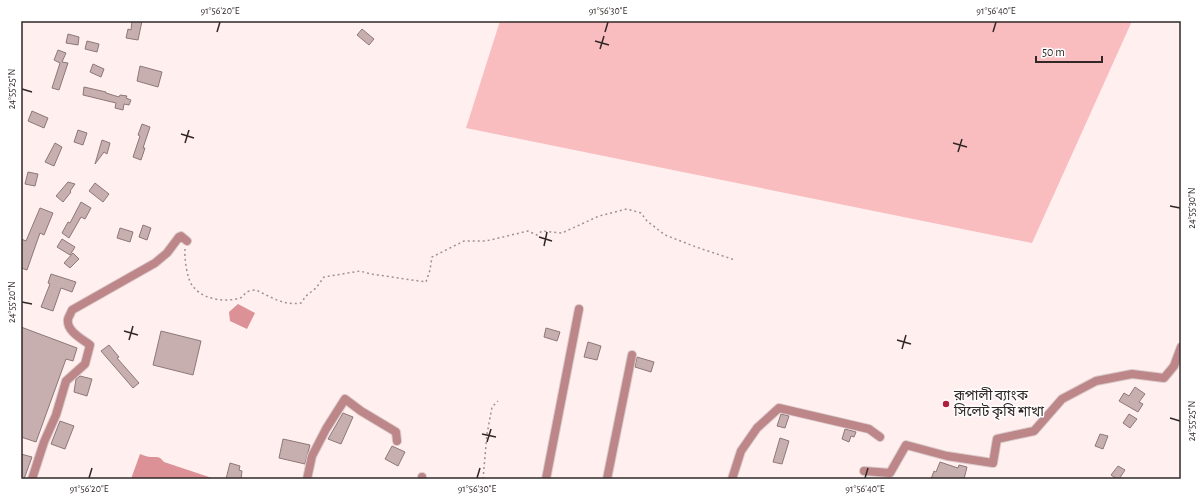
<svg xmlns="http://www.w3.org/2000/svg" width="1202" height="500" font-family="'Alegreya Sans','Noto Sans Bengali',sans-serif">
	<rect width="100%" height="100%" fill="#ffefef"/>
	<polygon fill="#f9bcbf" points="500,21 1132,21 1032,243 466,128"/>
	<g fill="#db9195">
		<polygon points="238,304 255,313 247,329 230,321 229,312"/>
		<path d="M140,454C143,455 148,457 151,457C159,457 159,456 164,462L215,479H131Z"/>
	</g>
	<g fill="#c8afaf" stroke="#8e7778">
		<polygon points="132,21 142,21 138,40 126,38 128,29 131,30"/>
		<polygon points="362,29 374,39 369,45 357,35"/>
		<polygon points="68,34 79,37 78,45 66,43"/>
		<polygon points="87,41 99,44 97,52 85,49"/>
		<polygon points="58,50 66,53 62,62 68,63 59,90 52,88 60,63 54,60"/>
		<polygon points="93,64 104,69 101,77 90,72"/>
		<polygon points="140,66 162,72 158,87 137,81"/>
		<polygon points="84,87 106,92 106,93 119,97 120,95 127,96 126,98 131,100 129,105 124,104 123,110 115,108 116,103 83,95"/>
		<polygon points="32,111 48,118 44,128 28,121"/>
		<polygon points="142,124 150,127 143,148 145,148 141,160 133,157 140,136 138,135"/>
		<polygon points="78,130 87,133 83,145 74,142"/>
		<polygon points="102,140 110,143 107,154 104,152 95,164"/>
		<polygon points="55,143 62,147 54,166 45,162"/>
		<polygon points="28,172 38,174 35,186 25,184"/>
		<polygon points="68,182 75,184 70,191 71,192 63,202 56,196"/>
		<polygon points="95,183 109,194 103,202 89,191"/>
		<polygon points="81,202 91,208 85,219 81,217 69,238 62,233 68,222 70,223"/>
		<polygon points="40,208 53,213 44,235 40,233 27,270 21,268 21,239 26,241"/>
		<polygon points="143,225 151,228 147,240 139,237"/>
		<polygon points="120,228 133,232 130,242 117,238"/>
		<polygon points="62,239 75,247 70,255 57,247"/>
		<polygon points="73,253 79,259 70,268 64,263"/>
		<polygon points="51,274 76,282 72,292 61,288 53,311 41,307 50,284 48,283"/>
		<polygon points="21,327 77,348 73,361 66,359 36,442 21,437"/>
		<polygon points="546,328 560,332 557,341 544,337"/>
		<polygon points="161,331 201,341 193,375 153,365"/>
		<polygon points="588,342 601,346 597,360 584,357"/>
		<polygon points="109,345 119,357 117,358 139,383 133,388 101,351"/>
		<polygon points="637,357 654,362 651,372 635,367"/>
		<polygon points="80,376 92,379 87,396 74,392 76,379"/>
		<polygon points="1135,387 1145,394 1139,402 1143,404 1138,412 1119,401 1124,393 1129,396"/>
		<polygon points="343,413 353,417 341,444 328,439"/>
		<polygon points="781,414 789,416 785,428 777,426"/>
		<polygon points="1129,414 1137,419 1130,428 1123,423"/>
		<polygon points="60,421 74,426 65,449 51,444"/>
		<polygon points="845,429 856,432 854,437 851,436 849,442 842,439"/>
		<polygon points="1100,434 1108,436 1103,449 1095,446"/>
		<polygon points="780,438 789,441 782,464 773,462"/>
		<polygon points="283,439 310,445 305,464 279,458"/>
		<polygon points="392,446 405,452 398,466 385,459"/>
		<polygon points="21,454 32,457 24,479 21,479"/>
		<polygon points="940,462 958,468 959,465 967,467 964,479 931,479 934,471 936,472"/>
		<polygon points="230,463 240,466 239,470 242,471 241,479 226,479"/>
		<polygon points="1118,466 1125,470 1119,479 1117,479 1111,475"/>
	</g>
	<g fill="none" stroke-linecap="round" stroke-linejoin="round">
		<g stroke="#dacbcb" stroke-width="10">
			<g id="street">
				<polyline points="864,471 890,473 906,445 947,456 993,463 997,439 1034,431 1062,399 1096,381 1132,374 1164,378 1174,366 1181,347"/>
				<path d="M32,479L44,442L56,415L66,381L85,364L90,345C82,339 66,331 68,319C69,316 71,313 72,310L155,263L167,253L179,237L181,236L187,241"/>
				<polyline points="307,479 312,456 326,429 345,399 361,411 396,432 397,441"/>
				<polyline points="422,479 422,477"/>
				<polyline points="546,479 579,309"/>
				<polyline points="607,479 632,355"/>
				<polyline points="732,479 741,451 757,428 779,408 869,429 880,437"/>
			</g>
		</g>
		<g stroke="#9e9191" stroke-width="1.5" stroke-dasharray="2 3" stroke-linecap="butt">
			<path d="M185,249C184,256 187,279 192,285C201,299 224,303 240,298C243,297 244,294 247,292C249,291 253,290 256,290C271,297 284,306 301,303L306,296L316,288L324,277L360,271L371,274L426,282L430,270L432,257L464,241H486L528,231L537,235L542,231L562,233L599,216L627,209L641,213L647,221L665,235L696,247L735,260"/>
			<polyline points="483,479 487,434 492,407 498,401"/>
		</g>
		<use href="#street" stroke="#bd8689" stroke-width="8"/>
	</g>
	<path fill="none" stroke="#312727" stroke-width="1.5" d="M217,32L220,22M605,32L608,22M993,32L996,22M595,41L609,45M600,49L604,36M22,89L32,92M181,134L194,138M185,143L189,130M953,143L967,147M958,152L962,139M1170,206L1180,208M539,237L552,241M544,246L547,232M22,302L32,304M124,331L138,335M129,340L133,326M897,340L911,344M902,349L906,335M1170,418L1180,421M482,434L496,437M487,442L491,429M89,478L92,468M477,478L480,468M865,478L868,468"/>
	<circle fill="#b11e3d" stroke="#fff" stroke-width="1.5" cx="946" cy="404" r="4"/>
	<g text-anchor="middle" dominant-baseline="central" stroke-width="3" stroke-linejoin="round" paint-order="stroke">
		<g font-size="14" fill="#312727" stroke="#fff" text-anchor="start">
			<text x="954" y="396">রূপালী ব্যাংক<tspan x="954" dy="16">সিলেট কৃষি শাখা</tspan></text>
		</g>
	</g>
	<rect width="1202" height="500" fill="none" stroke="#ffffff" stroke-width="44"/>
	<path d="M1036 56v6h66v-6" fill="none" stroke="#312727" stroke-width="2"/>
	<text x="1042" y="56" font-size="12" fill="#312727" stroke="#ffffff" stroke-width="3" paint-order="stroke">50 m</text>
	<rect x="22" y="22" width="1158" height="456" fill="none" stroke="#312727" stroke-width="1.5"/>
	<g font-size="10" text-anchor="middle" fill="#312727">
		<text x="220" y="14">91°56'20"E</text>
		<text x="608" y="14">91°56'30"E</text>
		<text x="996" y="14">91°56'40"E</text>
		<text transform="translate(11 89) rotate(-90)" y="4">24°55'25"N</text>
		<text transform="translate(1191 208) rotate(-90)" y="4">24°55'30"N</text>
		<text transform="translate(11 302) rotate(-90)" y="4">24°55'20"N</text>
		<text transform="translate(1191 421) rotate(-90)" y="4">24°55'25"N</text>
		<text x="89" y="492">91°56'20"E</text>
		<text x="477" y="492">91°56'30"E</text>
		<text x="865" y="492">91°56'40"E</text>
	</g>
</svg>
